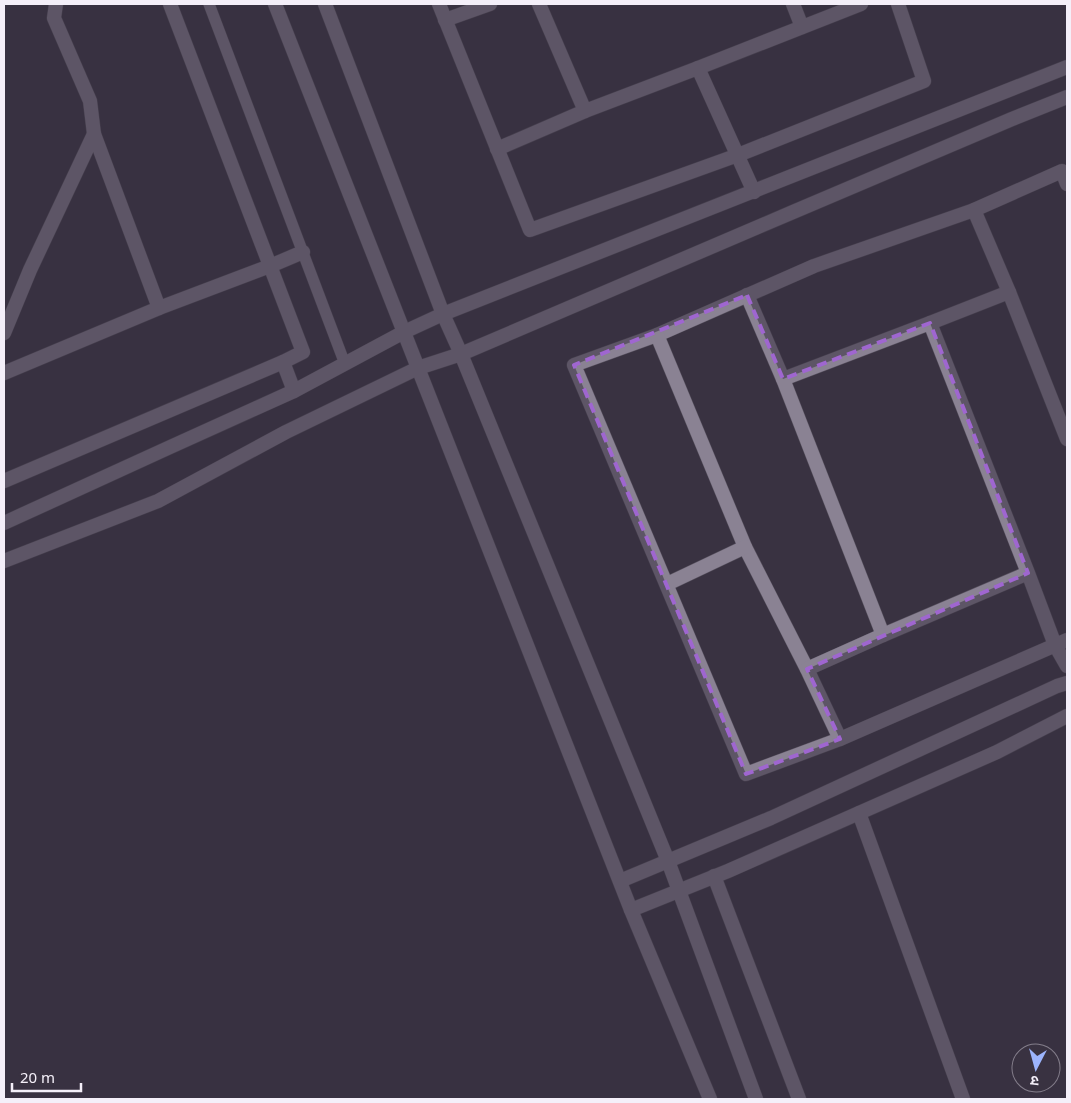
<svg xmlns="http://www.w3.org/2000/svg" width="1071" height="1103" font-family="'Noto Sans','Noto Sans Devanagari',sans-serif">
	<rect width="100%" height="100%" fill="#393241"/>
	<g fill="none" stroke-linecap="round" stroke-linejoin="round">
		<g stroke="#57515e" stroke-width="12">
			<polyline id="service" points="209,4 345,364"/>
		</g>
		<g stroke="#57515e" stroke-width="15">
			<g id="minor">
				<polyline points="439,4 530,230 738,155 924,81 898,4"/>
				<polyline points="539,4 585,111 698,68 861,4"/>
				<polyline points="793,4 802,27"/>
				<polyline points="445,20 490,4"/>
				<polyline points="698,68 754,192"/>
				<polyline points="497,149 585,111"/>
				<polyline points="1067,184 1062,171 974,210 814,266 657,335 574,365 746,774 840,739 1067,640"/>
				<polyline points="974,210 1009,292 1067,439"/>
				<polyline points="747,295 783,379"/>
				<polyline points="159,308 270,266 303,252"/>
				<polyline points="930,323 1009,292"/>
				<polyline points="4,333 30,270 94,134"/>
				<polyline points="657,335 745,547 807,669 840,739"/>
				<polyline points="283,362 294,391"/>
				<polyline points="4,373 159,308 94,134 90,101 54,18 56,4"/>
				<polyline points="4,481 283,362 303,352 170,4"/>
				<polyline points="1028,573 883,635 783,379 930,323 1028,573 1055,645 1067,666"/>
				<polyline points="667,584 745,547"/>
				<polyline points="807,669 883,635"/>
				<polyline points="859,813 963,1099"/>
				<polyline points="714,876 799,1099"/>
			</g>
		</g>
		<g stroke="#57515e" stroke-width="15">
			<g id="tertiary">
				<polyline points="275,4 631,910 710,1099"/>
				<polyline points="325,4 443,314 461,354 668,861 756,1099"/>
				<polyline points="4,523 168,448 294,391 404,332 443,314 1067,67"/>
				<polyline points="4,561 158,501 286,432 418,368 461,354 793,212 1012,119 1067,97"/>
				<polyline points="620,881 771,818 1057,686 1067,683"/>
				<polyline points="631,910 728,871 997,752 1067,716"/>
			</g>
		</g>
		<use href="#service" stroke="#8a8293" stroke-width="11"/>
		<use href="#minor" stroke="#8a8293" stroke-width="14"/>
		<use href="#tertiary" stroke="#8a8293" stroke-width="14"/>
	</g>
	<path d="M0 0H1071V1103H0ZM747,295L783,379L930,323L1028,573L807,669L840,739L746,774L574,365Z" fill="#393241" fill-opacity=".55" fill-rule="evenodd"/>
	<path fill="none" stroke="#9f66d0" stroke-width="4" stroke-dasharray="10 6" stroke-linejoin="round" d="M747,295L783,379L930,323L1028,573L807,669L840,739L746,774L574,365Z"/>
	<rect width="1071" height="1103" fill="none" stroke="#f4eff9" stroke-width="10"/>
	<g transform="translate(1036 1068) rotate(186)"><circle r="24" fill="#393241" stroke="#847e8b"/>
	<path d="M0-4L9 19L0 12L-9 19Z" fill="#9cb4fd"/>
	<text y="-8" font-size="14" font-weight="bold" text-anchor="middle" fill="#f4eff9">उ</text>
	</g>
	<path d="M12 1083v8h69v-8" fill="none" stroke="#f4eff9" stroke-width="2.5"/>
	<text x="20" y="1083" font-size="15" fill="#f4eff9" stroke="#393241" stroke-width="4" paint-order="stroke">20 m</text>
</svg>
